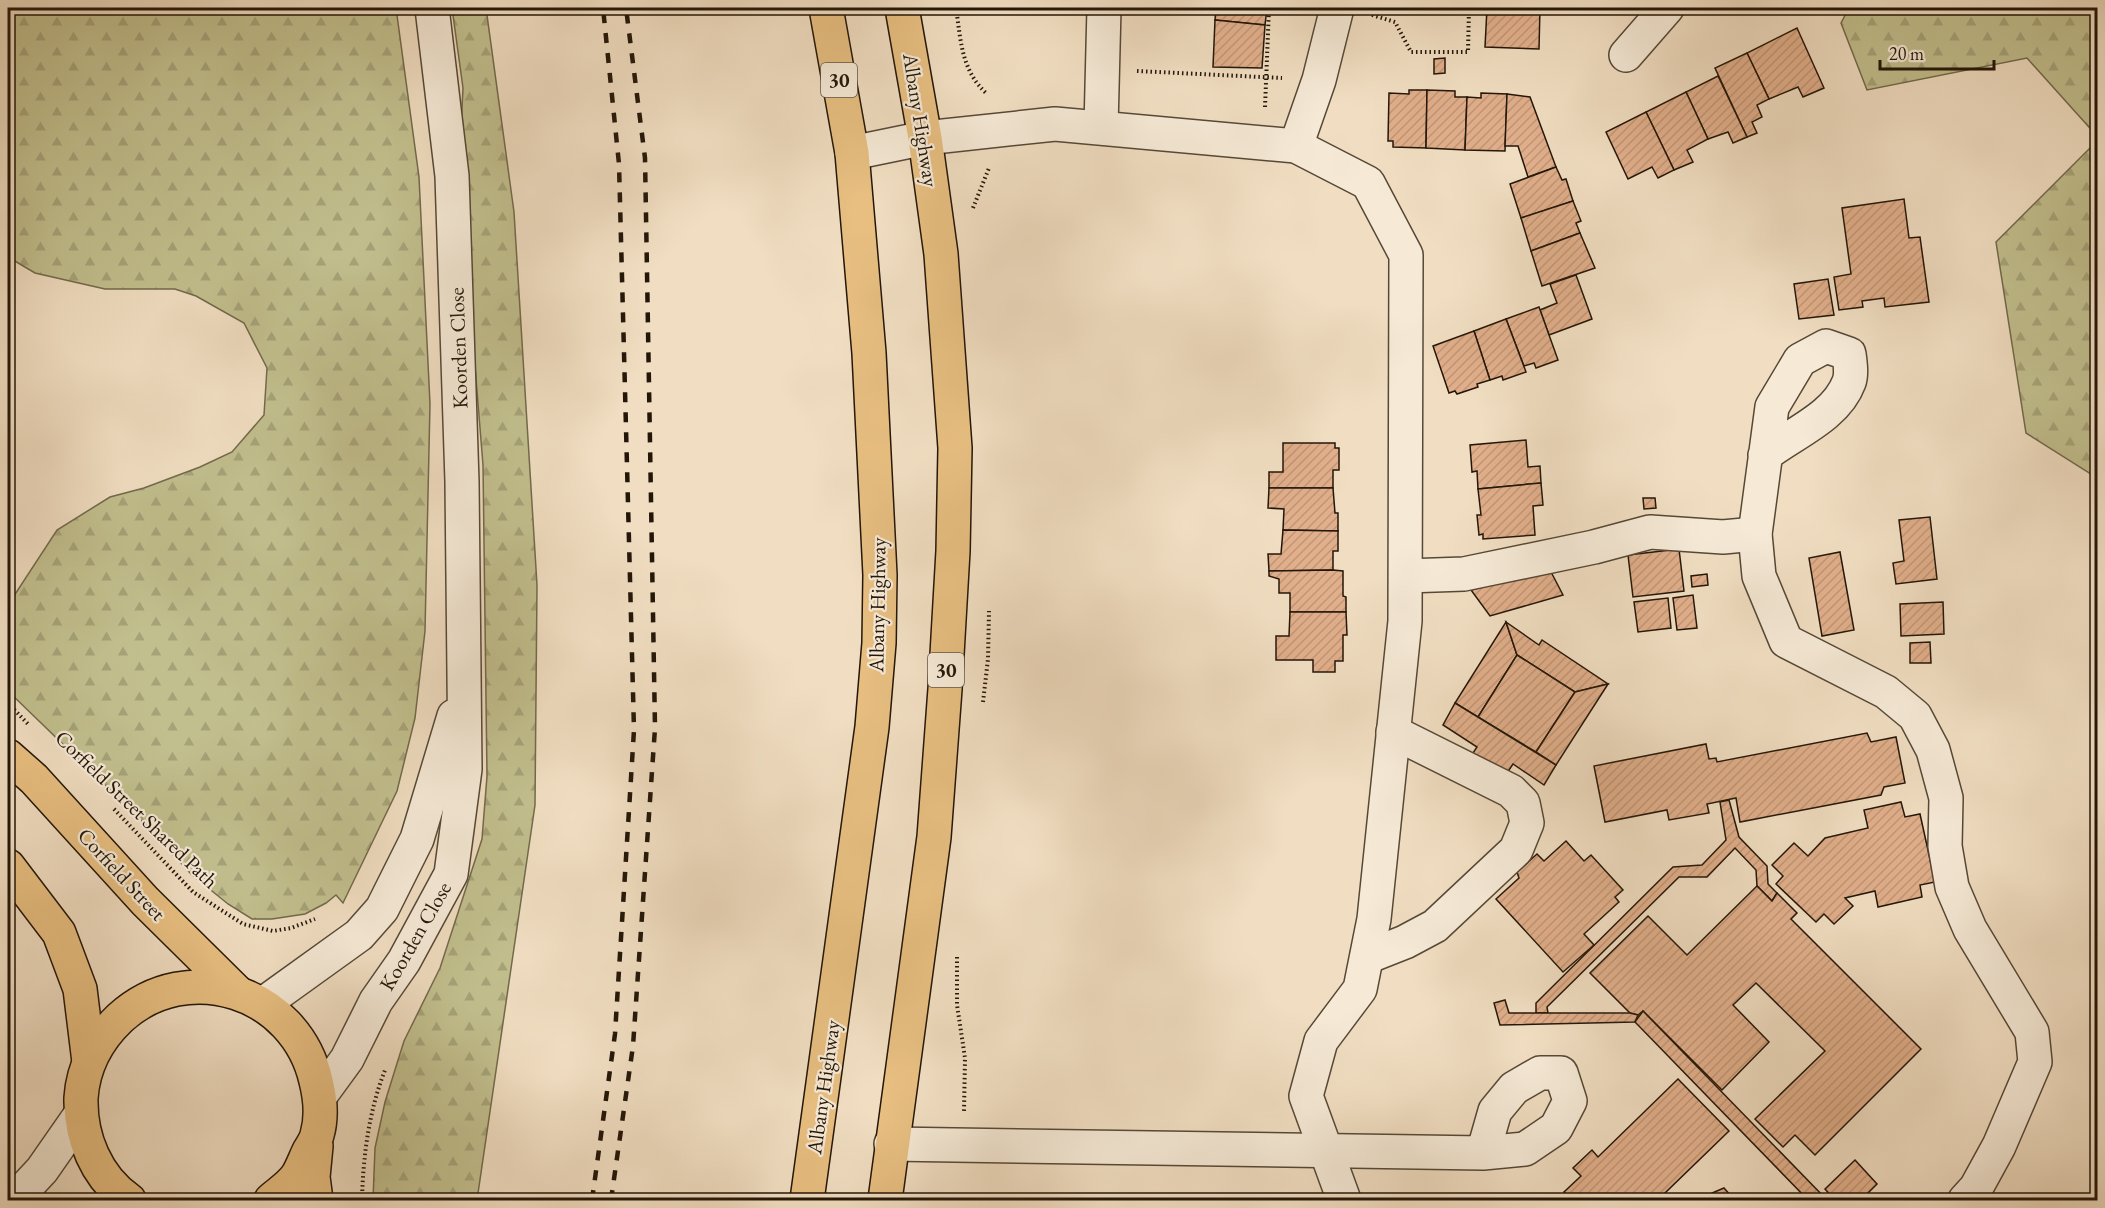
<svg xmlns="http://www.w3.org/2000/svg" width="2105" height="1208" font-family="'EB Garamond',serif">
	<defs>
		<pattern id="forest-firs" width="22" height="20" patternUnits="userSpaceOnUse" patternTransform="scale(1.5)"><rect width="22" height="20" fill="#c2bf8e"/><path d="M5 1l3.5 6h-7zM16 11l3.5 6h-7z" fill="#a6a379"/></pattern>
		<pattern id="building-hatch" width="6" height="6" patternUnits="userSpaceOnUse" patternTransform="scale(1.5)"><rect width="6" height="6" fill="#e1af8b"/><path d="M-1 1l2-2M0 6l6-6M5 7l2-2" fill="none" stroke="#c19677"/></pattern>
	</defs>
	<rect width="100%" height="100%" fill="#f1dec2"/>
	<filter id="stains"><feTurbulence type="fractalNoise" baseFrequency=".00333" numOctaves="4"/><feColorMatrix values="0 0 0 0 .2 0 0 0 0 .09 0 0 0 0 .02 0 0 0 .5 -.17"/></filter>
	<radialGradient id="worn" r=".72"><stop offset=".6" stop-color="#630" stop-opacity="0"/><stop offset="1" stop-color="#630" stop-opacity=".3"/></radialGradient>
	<g fill="url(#forest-firs)" stroke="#726a4c" stroke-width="1.5">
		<polygon points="8,8 396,8 419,177 430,404 425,631 415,718 397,791 343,903 336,895 326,903 305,914 272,919 252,919 228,904 191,874 138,817 8,691 8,605 57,530 110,497 144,488 200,467 232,452 264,415 267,368 244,323 196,296 175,289 105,289 35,273 8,257"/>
		<polygon points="452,8 486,8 514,212 537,585 535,805 477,1200 373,1200 375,1148 385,1102 404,1041 440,968 482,839 487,776 483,465 459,169 463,88"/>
		<polygon points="1849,8 2097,8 2097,136 2027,58 1867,90 1841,23"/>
		<polygon points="2097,141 2097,478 2026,433 1996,242"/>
	</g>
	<g fill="url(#building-hatch)" stroke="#231609" stroke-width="1.5">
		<polygon points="1216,8 1267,8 1265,25 1215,20"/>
		<polygon points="1487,8 1540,8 1539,49 1485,47"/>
		<polygon points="1215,20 1265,25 1262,68 1213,67"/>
		<polygon points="1797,28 1824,88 1803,97 1798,87 1769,99 1747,53"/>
		<polygon points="1747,53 1769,99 1757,105 1762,117 1752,122 1757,133 1747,137 1715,68"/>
		<polygon points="1445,58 1445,73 1434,74 1434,59"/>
		<polygon points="1718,76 1747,137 1733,143 1728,132 1708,139 1686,92"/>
		<polygon points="1409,90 1427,90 1426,148 1393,147 1393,141 1388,141 1389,93 1409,94"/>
		<polygon points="1427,90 1455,91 1455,97 1467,97 1465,150 1426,148"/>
		<polygon points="1686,92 1708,139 1687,150 1693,162 1674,170 1646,112"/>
		<polygon points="1481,93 1507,94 1505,151 1465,150 1467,97 1481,98"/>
		<polygon points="1507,94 1530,97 1556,167 1528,177 1518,146 1505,146"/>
		<polygon points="1646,112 1674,170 1658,178 1652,167 1628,179 1606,132"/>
		<polygon points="1556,167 1562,180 1566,179 1573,201 1521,218 1510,184"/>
		<polygon points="1904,199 1909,238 1920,237 1929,302 1885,307 1884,298 1862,301 1863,307 1839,310 1834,277 1851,274 1842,208"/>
		<polygon points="1573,201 1581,221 1576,223 1580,233 1531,251 1521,218"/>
		<polygon points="1580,233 1595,268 1542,286 1531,251"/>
		<polygon points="1576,275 1592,319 1549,335 1540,310 1557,303 1550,284"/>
		<polygon points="1828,279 1834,315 1799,319 1794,284"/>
		<polygon points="1539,307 1558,360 1536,368 1534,363 1524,366 1506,319"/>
		<polygon points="1506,319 1526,372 1503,380 1502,376 1490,380 1474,331"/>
		<polygon points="1474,331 1490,380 1477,384 1478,387 1457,394 1455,391 1449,393 1433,346"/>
		<polygon points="1526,440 1528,467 1540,466 1541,483 1478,489 1477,471 1472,472 1470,445"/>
		<polygon points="1283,443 1335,443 1335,448 1339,448 1339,470 1333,470 1333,488 1269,488 1269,472 1283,472"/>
		<polygon points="1541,483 1543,505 1533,506 1535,535 1483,539 1483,534 1479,535 1477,515 1481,515 1478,489"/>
		<polygon points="1269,488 1333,488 1335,513 1338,513 1338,531 1283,530 1284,509 1268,508"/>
		<polygon points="1643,498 1655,498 1656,508 1644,509"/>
		<polygon points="1930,517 1937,579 1896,584 1893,563 1904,561 1899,520"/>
		<polygon points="1283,530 1338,531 1338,551 1333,551 1333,570 1269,571 1268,554 1281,554"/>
		<polygon points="1679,549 1684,591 1633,597 1628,555"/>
		<polygon points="1840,552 1854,630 1822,636 1809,558"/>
		<polygon points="1333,570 1343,571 1343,596 1346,597 1346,612 1290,612 1290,593 1279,593 1279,579 1269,576 1269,571"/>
		<polygon points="1550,570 1563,595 1490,616 1471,590"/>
		<polygon points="1707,574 1708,585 1692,587 1691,576"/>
		<polygon points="1693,595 1697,628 1677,630 1673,598"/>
		<polygon points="1668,598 1671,628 1638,632 1634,602"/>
		<polygon points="1943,602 1944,634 1901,636 1900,604"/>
		<polygon points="1290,612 1346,612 1347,635 1343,635 1343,661 1335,661 1335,672 1313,672 1313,660 1276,660 1276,636 1289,636"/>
		<polygon points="1506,622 1517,655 1478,717 1455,703"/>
		<polygon points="1506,622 1539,645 1542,640 1608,684 1575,692 1517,655"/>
		<polygon points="1930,642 1931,663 1910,663 1910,643"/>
		<polygon points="1517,655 1575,692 1536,752 1478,717"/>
		<polygon points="1608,684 1556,765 1536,752 1575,692"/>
		<polygon points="1455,703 1556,765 1544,785 1513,764 1491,797 1458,776 1477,747 1443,725"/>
		<polygon points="1867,733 1871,742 1896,737 1905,783 1884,787 1881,795 1740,822 1736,798 1707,804 1709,813 1669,820 1667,810 1605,822 1594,766 1706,744 1709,759 1716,758 1717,762"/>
		<polygon points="1729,800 1739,837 1767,866 1768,884 1777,893 1772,901 1757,886 1756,870 1735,848 1707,877 1679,877 1547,1007 1548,1013 1536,1013 1536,1003 1673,867 1702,865 1726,840 1720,802"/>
		<polygon points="1901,802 1905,817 1920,814 1935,882 1920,885 1922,897 1878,907 1875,891 1845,898 1853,906 1834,924 1824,914 1816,922 1776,884 1783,876 1772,865 1794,843 1808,856 1825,838 1868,828 1864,810"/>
		<polygon points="1566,841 1584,861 1591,855 1623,890 1615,897 1619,902 1584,934 1594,945 1563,972 1496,899 1519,878 1517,872 1537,854 1544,861"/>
		<polygon points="1757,886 1772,901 1777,893 1797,913 1791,919 1921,1049 1815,1155 1795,1135 1783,1147 1755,1119 1825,1051 1756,983 1733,1005 1769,1042 1722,1090 1643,1011 1638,1015 1630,1013 1590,973 1648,916 1687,955"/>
		<polygon points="1505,1000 1509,1013 1630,1013 1638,1015 1635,1022 1500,1025 1494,1003"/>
		<polygon points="1643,1011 1827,1200 1808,1200 1635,1022"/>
		<polygon points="1678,1079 1729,1131 1665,1193 1673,1200 1573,1200 1564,1192 1581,1176 1573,1168 1592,1150 1598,1157"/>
		<polygon points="1855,1160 1877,1184 1867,1194 1873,1200 1835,1200 1825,1189"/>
		<polygon points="1724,1188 1732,1197 1732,1200 1710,1200 1712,1193"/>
	</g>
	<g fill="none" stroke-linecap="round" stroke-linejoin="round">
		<g stroke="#564837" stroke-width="36">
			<g id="minor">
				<polyline points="1626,55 1667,8"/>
				<polyline points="1101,127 1104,8"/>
				<polyline points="1296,146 1319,80 1337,8"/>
				<polyline points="852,153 925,138 1055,124 1296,146 1368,183 1406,255 1405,621 1374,919 1360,989 1321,1041 1306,1096 1344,1200"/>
				<path d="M1765,455C1793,433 1836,417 1849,382C1852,374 1850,362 1849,354L1826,346L1800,360L1772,407L1755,534L1759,576L1786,641L1886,692L1915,716L1933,750L1946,798L1945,846L1952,887L1970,929L2032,1032L2035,1062L1999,1146L1976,1188L1965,1200"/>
				<polyline points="1406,576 1464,574 1594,547 1650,532 1723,537 1755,534"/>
				<polyline points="1367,957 1405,942 1435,926 1516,850 1527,823 1523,803 1511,791 1393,732"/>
				<polyline points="263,1004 359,935 382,909 417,839 454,716"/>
				<polyline points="320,1096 347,1059 376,1001 404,961 451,874 465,769 462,482 452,176 432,8"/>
				<polyline points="891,1144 1483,1153 1525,1149 1556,1128 1570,1101 1561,1073 1540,1073 1514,1088 1495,1111 1483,1153"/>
				<polyline points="14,1200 42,1170 81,1114"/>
			</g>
		</g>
		<g stroke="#231609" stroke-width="36">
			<g id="major">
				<polyline points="8,756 34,779 145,901 237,992"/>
				<polyline points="8,866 59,933 80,989 89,1062"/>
				<polyline points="316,1146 313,1177 316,1200"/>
				<path d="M129,1200C96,1177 80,1137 81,1098C83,1067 98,1039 120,1018C188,956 296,992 316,1081C320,1097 322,1118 317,1135C316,1140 312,1146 309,1151C305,1159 302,1168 297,1176C291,1185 279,1193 271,1200"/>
			</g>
		</g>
		<g stroke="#231609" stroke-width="36">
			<g id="highway">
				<polyline points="807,1200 872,727 879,643 880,575 869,353 852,153 826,8"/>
				<polyline points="885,1200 934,837 945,689 953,551 955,448 941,254 925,138 902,8"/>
			</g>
		</g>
		<g stroke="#231609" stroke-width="4" stroke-dasharray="1.5 3" stroke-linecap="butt">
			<path d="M956,8C961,41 961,70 987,94"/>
			<polyline points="1372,15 1395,22 1411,52 1468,52 1469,8"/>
			<polyline points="1137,71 1282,78"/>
			<polyline points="1265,107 1269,8"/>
			<polyline points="973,208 989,168"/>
			<polyline points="983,702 988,659 989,611"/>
			<polyline points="8,703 28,724"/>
			<polyline points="114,809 193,892 243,924 273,931 291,928 315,919"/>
			<polyline points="957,957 957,1005 965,1058 964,1111"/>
			<path d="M362,1200C363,1156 369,1111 385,1070"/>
		</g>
		<use href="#minor" stroke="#f6ead7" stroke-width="33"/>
		<use href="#major" stroke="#e8bf81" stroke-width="33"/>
		<use href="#highway" stroke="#e8bf81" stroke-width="33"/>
		<g stroke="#231609" stroke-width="4.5" stroke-dasharray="10 10" stroke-linecap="butt">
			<polyline points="592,1200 615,1034 634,730 619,164 603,8"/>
			<polyline points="611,1200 633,1046 655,728 645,158 626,8"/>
		</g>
	</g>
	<g text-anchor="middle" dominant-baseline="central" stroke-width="4.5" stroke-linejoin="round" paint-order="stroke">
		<g fill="#f6ead7" stroke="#625647" stroke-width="1.5">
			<rect x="821" y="63" width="36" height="34" rx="4.5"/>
			<rect x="928" y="653" width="36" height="34" rx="4.5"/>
		</g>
		<g font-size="20" font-weight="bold" fill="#231609">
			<text x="839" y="80">30</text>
			<text x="946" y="670">30</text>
		</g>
		<g font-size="21" fill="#231609" stroke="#f6ead7">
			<text transform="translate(921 120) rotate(81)">Albany Highway</text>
			<text transform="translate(458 348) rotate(-92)">Koorden Close</text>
			<text transform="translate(877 605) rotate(-89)">Albany Highway</text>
			<text transform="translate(137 809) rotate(44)">Corfield Street Shared Path</text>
			<text transform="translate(122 874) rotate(47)">Corfield Street</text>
			<text transform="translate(415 936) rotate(-60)">Koorden Close</text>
			<text transform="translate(823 1087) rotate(-82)">Albany Highway</text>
		</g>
	</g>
	<rect width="2105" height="1208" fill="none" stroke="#f1dec2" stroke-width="30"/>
	<rect x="9" y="9" width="2087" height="1190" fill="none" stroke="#231609" stroke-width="3"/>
	<rect x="15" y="15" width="2075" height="1178" fill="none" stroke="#231609" stroke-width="1.5"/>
	<path d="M1880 60v9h114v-9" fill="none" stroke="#231609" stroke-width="3"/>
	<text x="1889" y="60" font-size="18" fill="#231609" stroke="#f6ead7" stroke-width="4.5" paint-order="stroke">20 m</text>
	<rect width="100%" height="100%" filter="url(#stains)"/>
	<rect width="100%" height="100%" fill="url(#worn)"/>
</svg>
